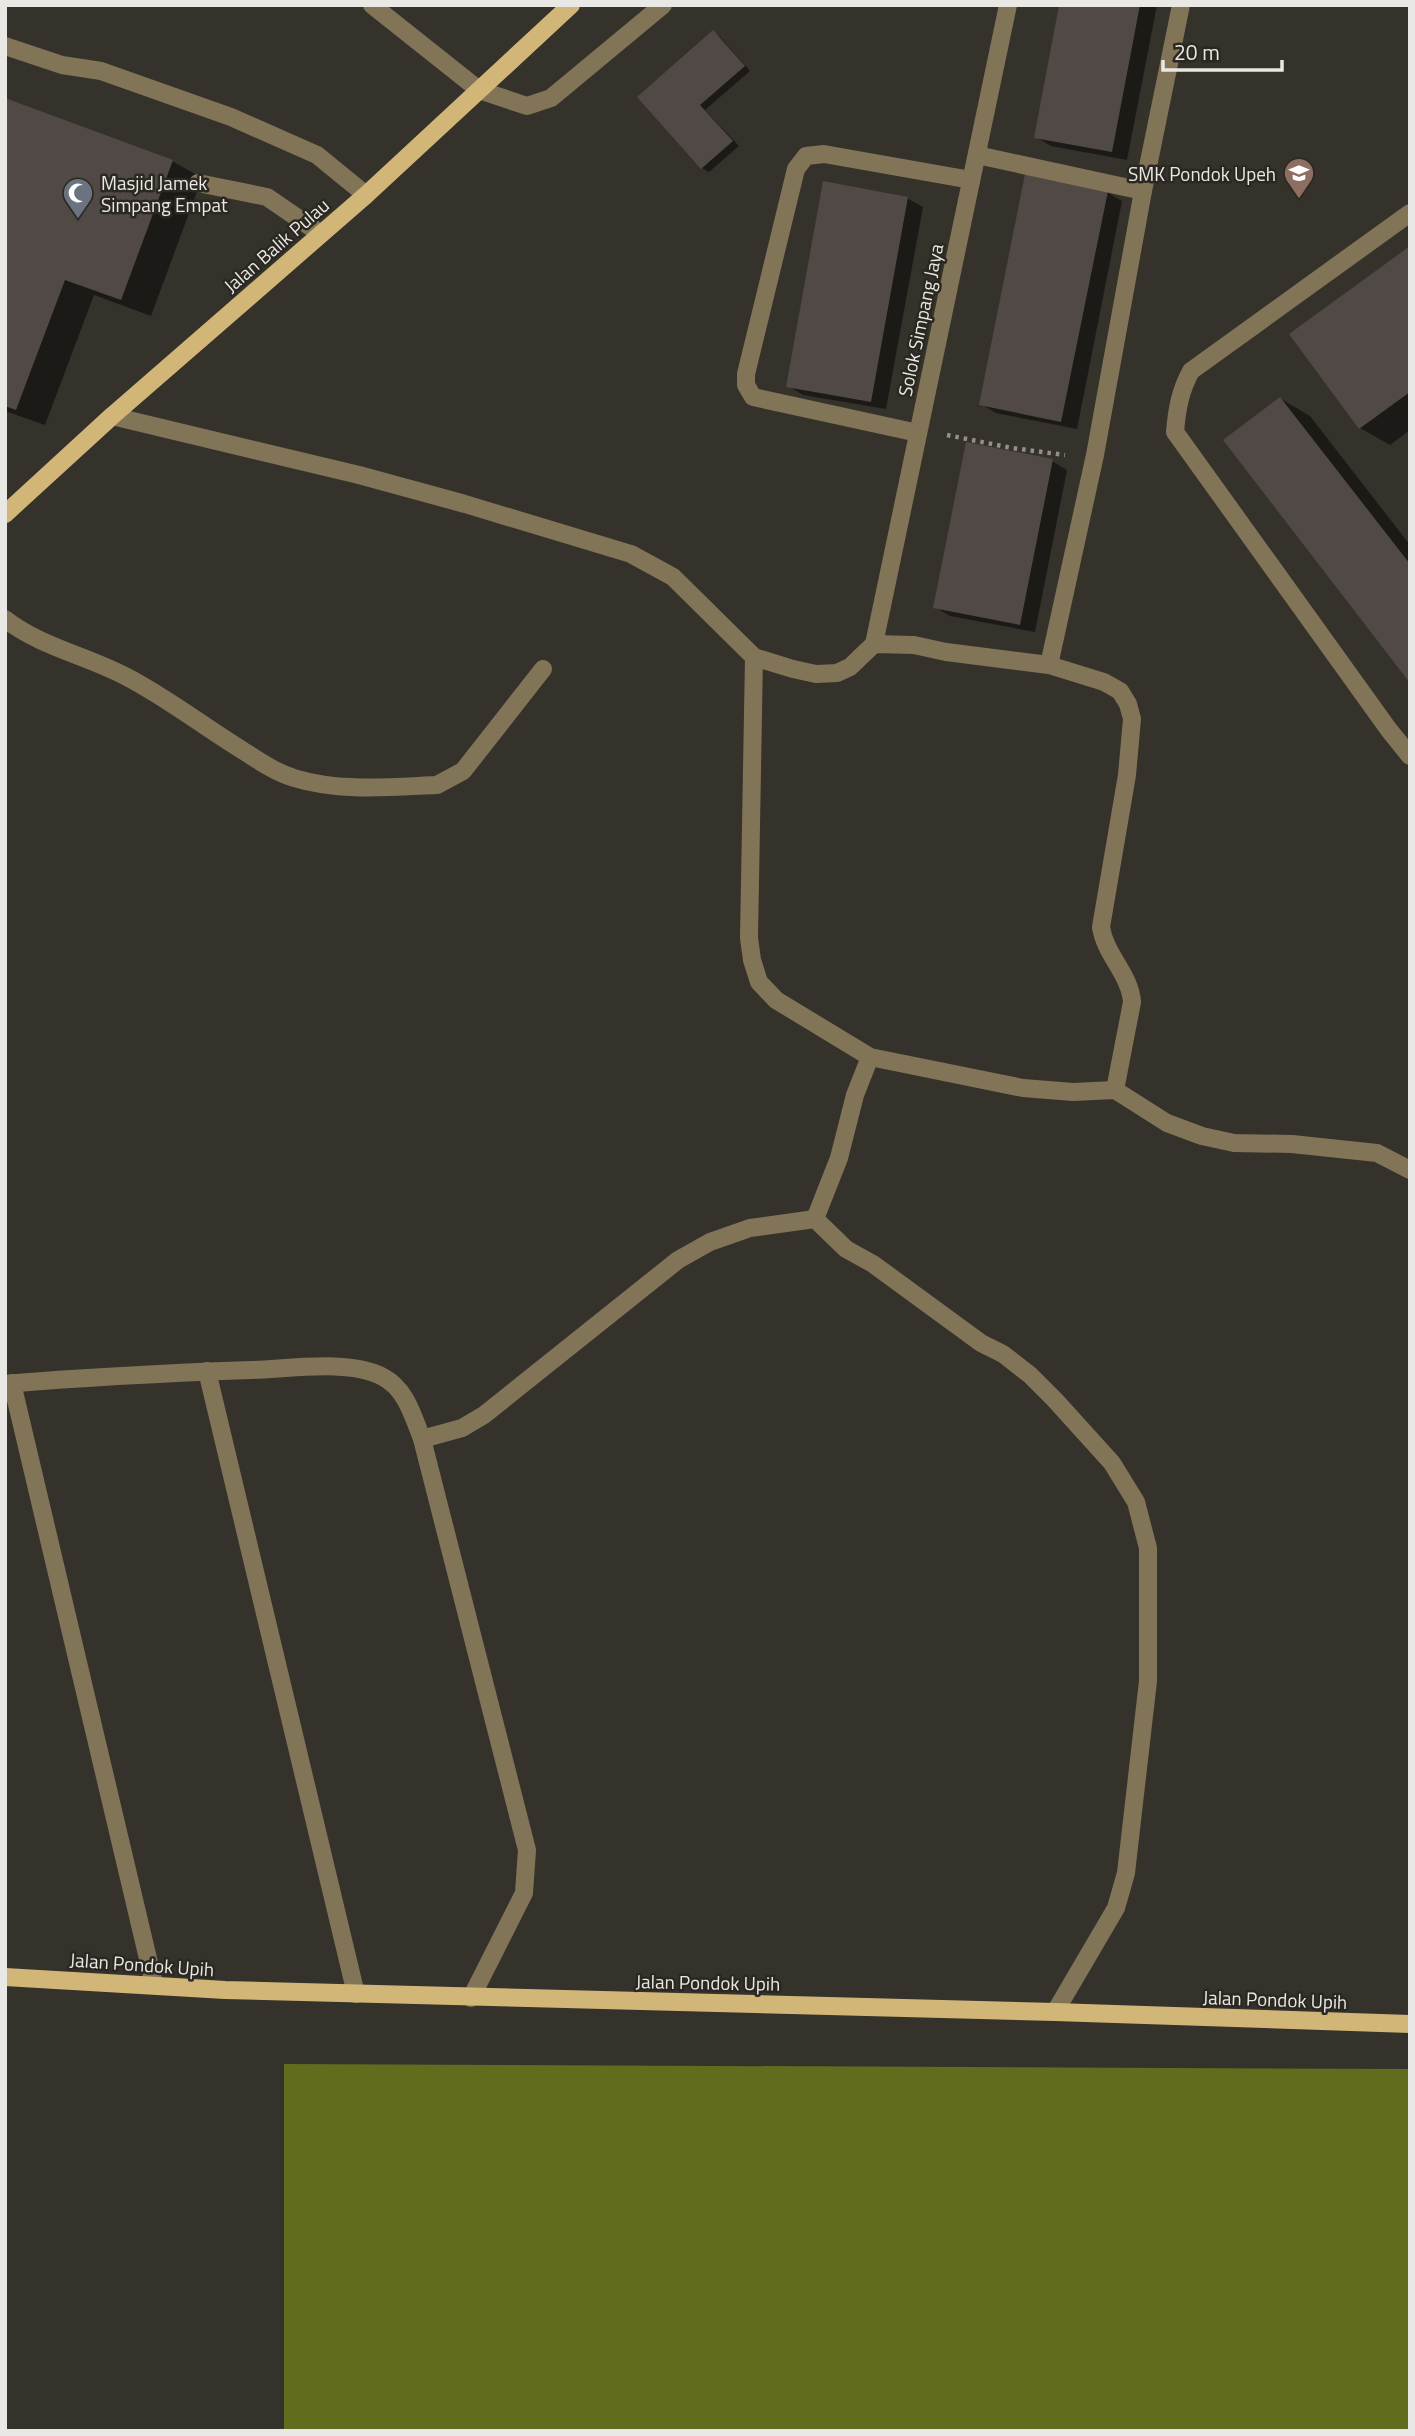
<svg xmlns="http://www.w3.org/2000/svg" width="1415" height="2436" font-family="'Titillium Web',sans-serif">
	<rect width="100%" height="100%" fill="#35322c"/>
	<polygon fill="#636c1c" points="284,2064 1410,2069 1410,2431 284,2431"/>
	<g fill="#0007">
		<polygon points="1061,5 1157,5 1127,160 1051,146 1036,137"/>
		<polygon points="713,32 720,37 750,71 705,110 739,146 709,172 702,168 639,97"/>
		<polygon points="5,100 172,161 202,178 151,316 94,295 45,425 5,411"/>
		<polygon points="1107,192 1122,201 1077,429 996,413 981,404"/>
		<polygon points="907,198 923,207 886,409 803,395 788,386"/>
		<polygon points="1410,248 1410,430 1390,445 1360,428"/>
		<polygon points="1281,399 1310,416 1410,545 1410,680"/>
		<polygon points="1052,461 1067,470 1035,632 950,616 935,607"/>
	</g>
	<g fill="#514946">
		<polygon points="1059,5 1140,5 1112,152 1034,138"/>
		<polygon points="713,30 745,66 700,105 733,141 701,169 637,97"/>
		<polygon points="5,98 173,160 121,300 65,280 16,410 5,406"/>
		<polygon points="1025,174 1108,191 1061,422 979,405"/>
		<polygon points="823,181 908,197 871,402 786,387"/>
		<polygon points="1410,246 1410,392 1359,429 1289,334"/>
		<polygon points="1280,397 1410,564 1410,683 1223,440"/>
		<polygon points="966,442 1053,459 1020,625 933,608"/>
	</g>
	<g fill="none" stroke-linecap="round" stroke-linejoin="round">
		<polyline stroke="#93908b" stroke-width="4.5" stroke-dasharray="3.5 5" stroke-linecap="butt" points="947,435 1012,448 1065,455"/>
		<g stroke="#827457" stroke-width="18">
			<polyline points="372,5 479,90 527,106 551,98 663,5"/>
			<polyline points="5,46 62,65 101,71 231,117 317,155 366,195"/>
			<polyline points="977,155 1143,191"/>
			<polyline points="198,183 267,197 321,234"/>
			<path d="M1410,213L1191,371C1180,391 1177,409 1175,432L1389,730L1410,756"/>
			<path d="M112,416L359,475L465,504L631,554L673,577L754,657L793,669L816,674L837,673L850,667L874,644L914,645L946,652L1049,665L1104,682L1120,691L1128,704L1132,719L1127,775L1101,927C1105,955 1130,974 1132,1002L1115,1090"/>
			<polyline points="918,433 753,397 746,385 746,374 796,169 806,156 824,154 971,180"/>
			<path d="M5,619C41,647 85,655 125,676C166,697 203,726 242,750C259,761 275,772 294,778C339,792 390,787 437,785L463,771L543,669"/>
			<polyline points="874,644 1008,5"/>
			<polyline points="754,657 749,938 752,960 759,982 776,1000 870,1057 1023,1088 1073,1092 1115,1090 1167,1123 1202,1136 1234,1143 1292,1144 1377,1153 1410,1170"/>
			<polyline points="1049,665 1095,455 1143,191 1181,5"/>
			<polyline points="870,1057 855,1095 839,1158 815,1219 846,1249 873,1264 981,1343 1003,1354 1030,1375 1055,1400 1112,1463 1136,1502 1148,1548 1148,1681 1126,1873 1116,1908 1055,2012"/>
			<polyline points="207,1371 356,1994"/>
			<polyline points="12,1383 154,1984"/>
			<path d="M5,1384C87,1377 169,1373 251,1370C288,1369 351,1359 383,1377C406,1389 413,1416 422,1439L527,1850L524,1893L471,1998"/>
			<polyline points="422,1439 462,1428 484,1415 678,1260 710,1242 750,1228 815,1219"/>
		</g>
		<g stroke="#d1b677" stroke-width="18">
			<polyline points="5,514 112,416 366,195 571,5"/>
			<polyline points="5,1977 225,1990 1055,2012 1410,2024"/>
		</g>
	</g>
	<defs>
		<g id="school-pin" transform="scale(1.575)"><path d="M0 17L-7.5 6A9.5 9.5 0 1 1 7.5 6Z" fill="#8d6e63" stroke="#2b2822"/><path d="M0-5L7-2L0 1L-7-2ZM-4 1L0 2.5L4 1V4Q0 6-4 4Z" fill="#fff"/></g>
		<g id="mosque-pin" transform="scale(1.575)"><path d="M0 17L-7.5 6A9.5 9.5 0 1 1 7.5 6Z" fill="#6b7280" stroke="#2b2822"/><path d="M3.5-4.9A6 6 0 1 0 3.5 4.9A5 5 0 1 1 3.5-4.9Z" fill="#fff"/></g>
	</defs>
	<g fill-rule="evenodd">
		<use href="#school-pin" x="1299" y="173"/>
		<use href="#mosque-pin" x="78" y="193"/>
	</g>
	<g text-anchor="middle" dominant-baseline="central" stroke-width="5" stroke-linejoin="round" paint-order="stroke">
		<g font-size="19" fill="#eae8e4" stroke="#2b2822" text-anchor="end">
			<text x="1276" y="173">SMK Pondok Upeh</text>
			<text x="101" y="182" text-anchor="start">Masjid Jamek<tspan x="101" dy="22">Simpang Empat</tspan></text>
		</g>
		<g font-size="19" fill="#eae8e4" stroke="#2b2822">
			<text transform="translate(276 245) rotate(-41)">Jalan Balik Pulau</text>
			<text transform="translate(920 320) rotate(-78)">Solok Simpang Jaya</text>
			<text transform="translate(142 1964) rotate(4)">Jalan Pondok Upih</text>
			<text transform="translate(708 1982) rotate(1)">Jalan Pondok Upih</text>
			<text transform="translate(1275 1999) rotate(2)">Jalan Pondok Upih</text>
		</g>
	</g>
	<rect width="1415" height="2436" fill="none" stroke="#eae8e4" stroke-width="14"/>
	<path d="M1163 60v10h119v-10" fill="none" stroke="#eae8e4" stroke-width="3.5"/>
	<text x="1174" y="60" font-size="21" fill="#eae8e4" stroke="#2b2822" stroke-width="5" paint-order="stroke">20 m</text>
</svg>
